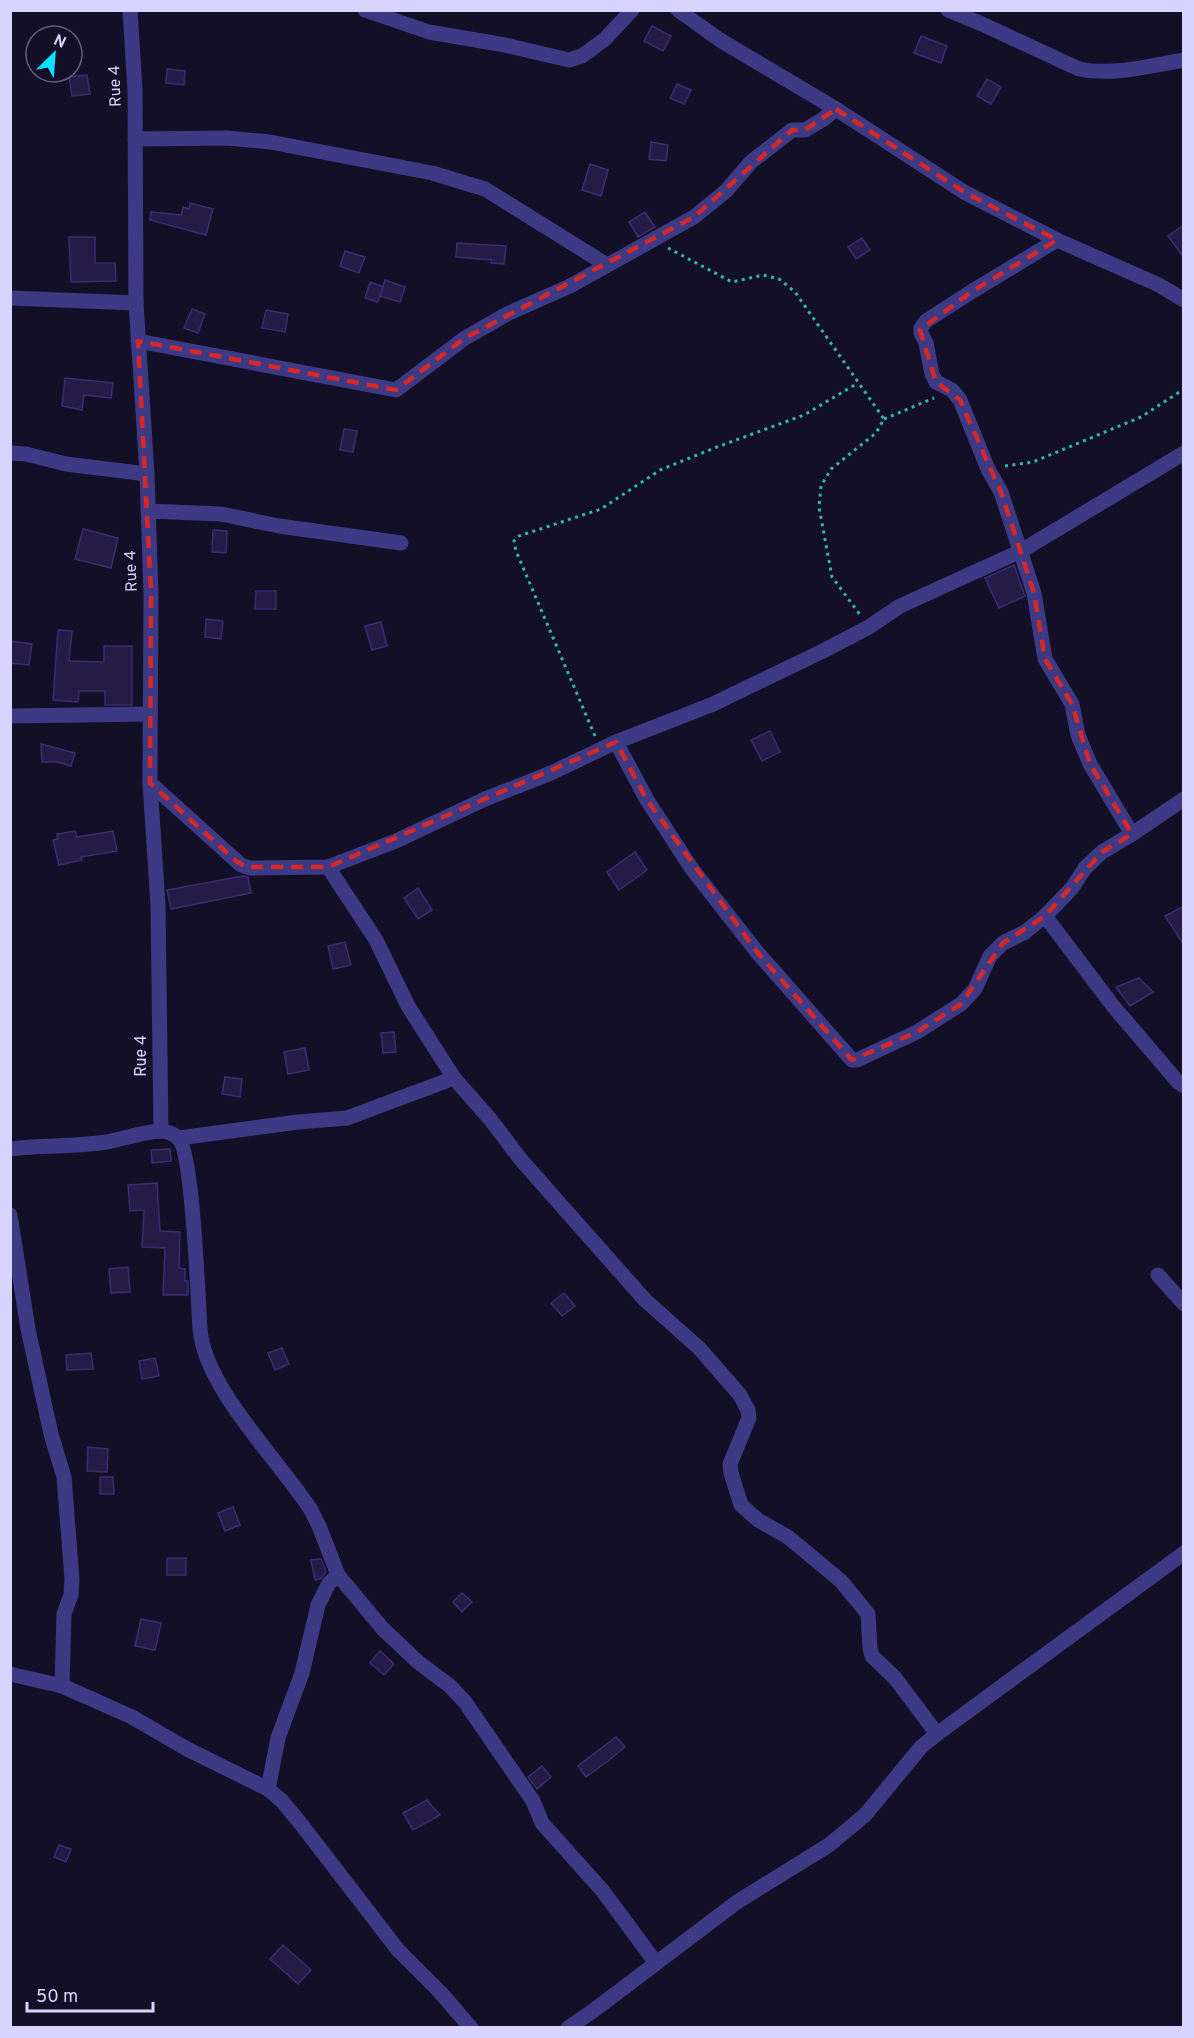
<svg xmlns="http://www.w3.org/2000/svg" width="1194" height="2038" font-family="Overpass,sans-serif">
	<rect width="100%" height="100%" fill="#130f26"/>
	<g fill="#241b47" stroke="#3b2d73" stroke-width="1.5">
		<polygon points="652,26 671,36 663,51 644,41"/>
		<polygon points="921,36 947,46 941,63 914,53"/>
		<polygon points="167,69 185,71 184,85 166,83"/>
		<polygon points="87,75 90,94 72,96 69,77"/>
		<polygon points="987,79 1001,87 991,104 977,96"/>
		<polygon points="677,84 691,90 684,104 670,98"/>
		<polygon points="651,142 668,145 666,161 649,159"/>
		<polygon points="590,164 608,170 601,196 582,190"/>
		<polygon points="190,203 213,209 206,235 150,220 151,212 181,215 183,207 189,209"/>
		<polygon points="645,212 655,227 638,237 629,222"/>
		<polygon points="1184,225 1184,258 1168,236"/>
		<polygon points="69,237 95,237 95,263 115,263 116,281 71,282"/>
		<polygon points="862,238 870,250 856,259 848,247"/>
		<polygon points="457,243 506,246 504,264 491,263 492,260 456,257"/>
		<polygon points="345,251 365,257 359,273 340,266"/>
		<polygon points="385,280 405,287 400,302 380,296"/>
		<polygon points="370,282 383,287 378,302 365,298"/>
		<polygon points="192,309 205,314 198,333 184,328"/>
		<polygon points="266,310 288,314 285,332 262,328"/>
		<polygon points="65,378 113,383 111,398 84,395 82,410 62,406"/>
		<polygon points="344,429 357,431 353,452 340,450"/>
		<polygon points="83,529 118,538 111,568 75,559"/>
		<polygon points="213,530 227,531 226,553 212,552"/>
		<polygon points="1014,565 1025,596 999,608 985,578"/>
		<polygon points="256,591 276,591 276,609 255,609"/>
		<polygon points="206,619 223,621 221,639 205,637"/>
		<polygon points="381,622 387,646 372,650 365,626"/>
		<polygon points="58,630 72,631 69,661 104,662 104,646 132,646 132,705 105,705 105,691 79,691 78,702 53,700"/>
		<polygon points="10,641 32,644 29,665 10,663"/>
		<polygon points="770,731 780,752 762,761 751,740"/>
		<polygon points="41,744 75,753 71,766 57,762 42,762"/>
		<polygon points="75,831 77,837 113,831 117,851 81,857 82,860 59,865 53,840 58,839 57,834"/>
		<polygon points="635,852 647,870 619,890 607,872"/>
		<polygon points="243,876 248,877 251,893 171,909 167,890"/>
		<polygon points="418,888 432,910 418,919 404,898"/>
		<polygon points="1184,906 1184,945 1165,916"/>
		<polygon points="345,942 351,965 333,969 328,946"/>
		<polygon points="1139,978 1153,992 1130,1006 1116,987"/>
		<polygon points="394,1032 396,1052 383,1053 381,1033"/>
		<polygon points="305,1048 309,1070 288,1074 284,1052"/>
		<polygon points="225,1077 242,1079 240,1097 222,1094"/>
		<polygon points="170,1149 171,1161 152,1163 151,1150"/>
		<polygon points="157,1183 160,1231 180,1232 179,1268 185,1269 185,1281 188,1281 188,1295 163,1295 165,1248 142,1247 144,1210 130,1211 128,1185"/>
		<polygon points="128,1267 130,1292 111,1293 109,1269"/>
		<polygon points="564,1293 575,1306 562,1316 551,1303"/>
		<polygon points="282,1348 289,1364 275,1370 268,1353"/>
		<polygon points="91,1353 93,1369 67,1370 66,1355"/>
		<polygon points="155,1358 159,1376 142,1379 139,1361"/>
		<polygon points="88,1447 108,1449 107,1472 87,1471"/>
		<polygon points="100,1477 113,1477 114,1494 100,1494"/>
		<polygon points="233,1507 240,1525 225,1531 218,1513"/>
		<rect x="167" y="1558" width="19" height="17"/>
		<polygon points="321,1559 326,1572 320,1579 315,1580 311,1560"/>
		<polygon points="462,1593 472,1602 462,1612 453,1602"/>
		<polygon points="141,1619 161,1623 155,1650 135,1646"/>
		<polygon points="380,1651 394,1664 384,1675 370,1663"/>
		<polygon points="616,1737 625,1747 608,1761 586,1777 578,1766"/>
		<polygon points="542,1766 551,1777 537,1789 528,1777"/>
		<polygon points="427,1800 440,1815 413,1830 403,1813"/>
		<polygon points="59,1845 71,1849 66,1862 54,1857"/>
		<polygon points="283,1945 311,1970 298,1984 270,1959"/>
	</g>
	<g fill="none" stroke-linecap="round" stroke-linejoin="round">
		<g stroke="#2fb8b0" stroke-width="3" stroke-dasharray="3 4.5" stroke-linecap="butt">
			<polyline points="668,248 732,282 763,275 779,279 795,292 884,419 876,433 831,469 821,486 819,507 832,577 861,616"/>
			<polyline points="884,419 934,398"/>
			<polyline points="1005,466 1033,462 1141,417 1184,389"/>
			<polyline points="595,736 516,551 514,541 519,536 601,509 660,470 717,447 804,415 858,383"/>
		</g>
		<g stroke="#3d3a85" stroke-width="15">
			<polyline points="130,10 135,90 136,303 147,474 151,593 150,783 158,905 161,1131"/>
			<polyline points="365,10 429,32 505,45 569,60 582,56 605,39 632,10"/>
			<polyline points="678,10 720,40 836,109 964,192 1057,240 1159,285 1184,300"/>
			<path d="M948,10L982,24L1079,69C1113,76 1149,66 1184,60"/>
			<polyline points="135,139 227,138 270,142 432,173 485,189 607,265"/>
			<polyline points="1057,240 971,292 926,321 921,328 921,333 926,343 932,374 936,382 952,390 960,400 988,469 1001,492 1034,593 1045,659 1072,704 1078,735 1090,764 1132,834"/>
			<polyline points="10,298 136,303"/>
			<polyline points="138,341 396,390 465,338 507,314 570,286 694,217 726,191 751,162 792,130 805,130 822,120 836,109"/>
			<polyline points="10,453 26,454 66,464 147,474"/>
			<polyline points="148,511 221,514 279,526 401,543"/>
			<polyline points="10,716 150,714"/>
			<polyline points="616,742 647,800 692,869 757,952 852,1060 857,1060 917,1032 961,1004 975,989 990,956 1003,943 1025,932 1045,916 1072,888 1085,868 1102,852 1132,834 1184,799"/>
			<polyline points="150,783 241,865 250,868 328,867 396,841 485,799 551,773 616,742 711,705 823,651 869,627 900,606 1021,551 1184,453"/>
			<polyline points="328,867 376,940 408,1006 454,1078 490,1119 522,1161 645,1300 699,1348 740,1395 748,1410 749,1418 730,1464 731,1473 741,1505 758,1520 788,1537 841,1581 868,1614 870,1648 872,1656 895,1678 937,1734"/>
			<polyline points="1045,916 1113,1006 1178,1082 1184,1086"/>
			<polyline points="179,1138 298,1122 347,1118 454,1078"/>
			<path d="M10,1149C42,1145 74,1147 106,1142C123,1139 142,1132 160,1131C165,1131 172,1133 177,1137C193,1148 198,1301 200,1329C205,1389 279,1460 311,1510L319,1526L338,1575L383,1629L418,1662L450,1686L465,1702L533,1801L542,1823L602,1890L656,1963"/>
			<polyline points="10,1215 28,1329 51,1434 64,1477 72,1579 71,1595 64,1614 62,1686"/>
			<polyline points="1158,1275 1184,1304"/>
			<polyline points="10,1674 62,1686 85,1696 132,1717 187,1749 268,1789 282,1801 301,1824 398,1950 440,1992 471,2028"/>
			<polyline points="268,1789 278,1738 302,1673 318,1605 329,1583 338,1575"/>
			<polyline points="568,2028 593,2011 737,1902 829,1845 865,1815 921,1747 937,1734 1184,1553"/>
		</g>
	</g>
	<path fill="none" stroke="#d62828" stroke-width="4.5" stroke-dasharray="12 8" stroke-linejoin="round" d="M836,109L964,192L1057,240L971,292L920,330L936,382L960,400L1001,492L1034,593L1045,659L1072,704L1090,764L1132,834L1102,852L1045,916L1003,943L961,1004L917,1032L852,1060L757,952L647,800L616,742L328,867H246L236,861L150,783L151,593L138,341L396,390L465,338L694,217L792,130H805Z"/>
	<g text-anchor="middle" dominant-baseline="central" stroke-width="5" stroke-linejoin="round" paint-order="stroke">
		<g font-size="16" fill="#d9d4ff" stroke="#130f26">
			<text transform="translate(116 86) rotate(-92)">Rue 4</text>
			<text transform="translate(132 571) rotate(-92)">Rue 4</text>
			<text transform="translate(142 1056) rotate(-90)">Rue 4</text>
		</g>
	</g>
	<rect width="1194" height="2038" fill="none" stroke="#d9d4ff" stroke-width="24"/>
	<g transform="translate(54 54) rotate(25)"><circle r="28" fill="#130f26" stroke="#625e7d" stroke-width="1.5"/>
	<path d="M0-4.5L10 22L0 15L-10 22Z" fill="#00e5ff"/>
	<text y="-9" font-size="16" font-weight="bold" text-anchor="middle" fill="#d9d4ff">N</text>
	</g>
	<path d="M27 2002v9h126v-9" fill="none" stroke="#d9d4ff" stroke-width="3"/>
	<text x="36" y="2002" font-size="18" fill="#d9d4ff" stroke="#130f26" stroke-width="4.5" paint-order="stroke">50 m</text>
</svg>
